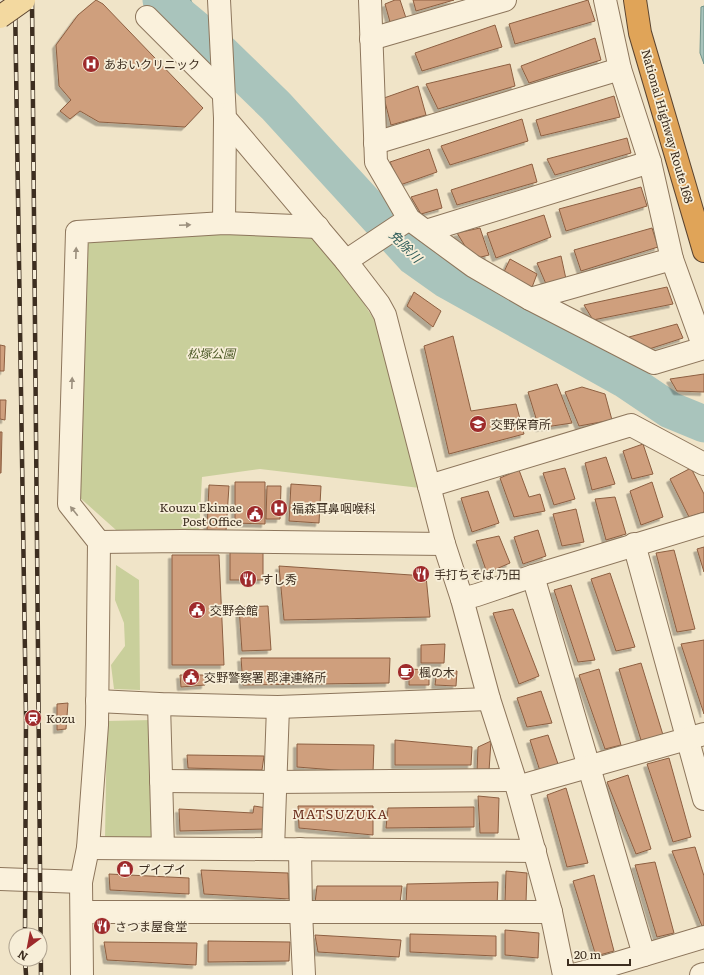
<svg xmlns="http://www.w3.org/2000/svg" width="704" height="975" font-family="Literata,'Noto Sans JP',serif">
	<defs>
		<filter id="shadow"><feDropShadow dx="-3.5" dy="3.5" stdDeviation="0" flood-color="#0004"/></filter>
	</defs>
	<rect width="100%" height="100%" fill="#f0e4c8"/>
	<g fill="#c9cf9b">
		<polygon points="231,230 312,234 342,269 380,329 420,488 260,469 202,477 199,533 116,530 78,496 88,236"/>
		<polygon points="116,565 139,580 140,690 114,689 111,665 125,646 124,623 115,600"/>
		<polygon points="153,720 152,840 105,839 107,721"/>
	</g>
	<g fill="#a9c4bc" stroke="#6f938a">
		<polygon points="704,6 704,64 700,53 701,7"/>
		<polygon points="685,414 704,421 704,431 702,430"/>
	</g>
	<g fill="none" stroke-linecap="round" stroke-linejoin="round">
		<polyline stroke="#6f938a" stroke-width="6" points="188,0 203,35"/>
		<polyline stroke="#a9c4bc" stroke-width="37" points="161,0 203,35 276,106 414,257 445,279 624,379 670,410 704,424"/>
	</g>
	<g fill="#cf9f7d" stroke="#8d5f41" filter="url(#shadow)">
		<polygon points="96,0 103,4 203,108 185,127 99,122 80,111 70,119 60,111 71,100 59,86 56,45 78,15"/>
		<polygon points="395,0 400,0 406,18 390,22 385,4"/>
		<polygon points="413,0 454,0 416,11"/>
		<polygon points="588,0 595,21 515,44 509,24"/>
		<polygon points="495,25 502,47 422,71 415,53"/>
		<polygon points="595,38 601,60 529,83 521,66"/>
		<polygon points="510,64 515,86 438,109 426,84"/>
		<polygon points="418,86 426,115 391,125 384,98"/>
		<polygon points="614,96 620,117 541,136 536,120"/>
		<polygon points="522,119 528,141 450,165 441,146"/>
		<polygon points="627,138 631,153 555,175 547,159"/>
		<polygon points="429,149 437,172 400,185 390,162"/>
		<polygon points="532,164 537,182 457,205 451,190"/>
		<polygon points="641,187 647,206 566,231 559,209"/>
		<polygon points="437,189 442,208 421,214 411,197"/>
		<polygon points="544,215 551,237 496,258 487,233"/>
		<polygon points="480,228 489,255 473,259 457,233"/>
		<polygon points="652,228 658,247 581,271 574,250"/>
		<polygon points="561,256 566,279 546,284 537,263"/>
		<polygon points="510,259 537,274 531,290 503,274"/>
		<polygon points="667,287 673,304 593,320 584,305"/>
		<polygon points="414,292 441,311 433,327 407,306"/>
		<polygon points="677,324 683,338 643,351 629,337"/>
		<polygon points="453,336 471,411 516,404 524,434 449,454 424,346"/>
		<polygon points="0,345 5,346 4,371 0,371"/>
		<polygon points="704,374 704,392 677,391 670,379"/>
		<polygon points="557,384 572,423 539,428 528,392"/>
		<polygon points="582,387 605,394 612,420 579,426 565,392"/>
		<polygon points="0,400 6,400 5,420 0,419"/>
		<polygon points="0,432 2,432 1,473 0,473"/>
		<polygon points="643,444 653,474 632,479 623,451"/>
		<polygon points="606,457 615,484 592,490 585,463"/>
		<polygon points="565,468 575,499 554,505 543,473"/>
		<polygon points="691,468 704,494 704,512 689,517 670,479"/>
		<polygon points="519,470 529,497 540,494 545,511 514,517 500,478"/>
		<polygon points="235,482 265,482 265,524 235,523"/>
		<polygon points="652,482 663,517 641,525 630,491"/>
		<polygon points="291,484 321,486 319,523 289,521"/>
		<polygon points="209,485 229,486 226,531 207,530"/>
		<polygon points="267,486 281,486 280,519 266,519"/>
		<polygon points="488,491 499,523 472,532 461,498"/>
		<polygon points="615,497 626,534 606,540 595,499"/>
		<polygon points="576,509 584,542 562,546 553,514"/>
		<polygon points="538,530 546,556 523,564 514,537"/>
		<polygon points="499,536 510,563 487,573 476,541"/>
		<polygon points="704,547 704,572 697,549"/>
		<polygon points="674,550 695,629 677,632 656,553"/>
		<rect x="230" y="551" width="33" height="29"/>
		<polygon points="172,555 219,555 224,665 172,665"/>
		<polygon points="279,566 426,576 430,617 284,620"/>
		<polygon points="610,573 635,647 616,651 591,579"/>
		<polygon points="571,585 595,660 578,662 554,590"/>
		<polygon points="268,606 271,650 242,651 239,607"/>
		<polygon points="513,609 539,676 519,684 493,613"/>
		<polygon points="704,640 704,714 681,644"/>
		<polygon points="445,644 444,663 421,663 421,645"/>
		<polygon points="241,658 390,658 389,683 243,685"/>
		<polygon points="641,663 663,735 641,740 619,669"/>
		<polygon points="409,669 429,670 429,685 409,685"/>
		<polygon points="599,669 621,745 605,749 579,675"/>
		<polygon points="437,670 457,671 456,686 435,685"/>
		<polygon points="180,675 205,675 205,685 181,687"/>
		<polygon points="541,691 552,723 527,727 517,698"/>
		<polygon points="68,703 66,729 57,730 57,704"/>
		<polygon points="548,735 558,764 540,771 530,740"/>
		<polygon points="395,740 472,747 471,765 395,765"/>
		<polygon points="491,741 489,771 477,772 478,747"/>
		<polygon points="297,744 374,745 373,773 297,767"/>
		<polygon points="187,755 264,756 262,770 188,768"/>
		<polygon points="669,758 691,837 673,842 647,764"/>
		<polygon points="628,775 651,849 636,854 607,782"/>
		<polygon points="566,788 588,863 567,867 547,795"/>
		<polygon points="478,796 499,798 498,833 480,833"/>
		<polygon points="254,806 267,808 267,829 180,831 179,809 253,813"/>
		<polygon points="298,806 373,806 373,835 299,828"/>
		<polygon points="474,807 474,827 386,828 388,808"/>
		<polygon points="695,847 704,876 704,926 702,926 672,851"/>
		<polygon points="655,862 674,933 657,937 635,865"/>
		<polygon points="201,870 288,873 289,899 204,894"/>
		<polygon points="506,871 527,873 526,902 505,903"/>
		<polygon points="109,874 189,878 189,894 110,890"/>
		<polygon points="594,875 614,951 596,956 573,881"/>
		<polygon points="498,882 497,906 406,904 407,884"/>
		<polygon points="317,886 402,886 400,903 315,903"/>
		<polygon points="505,930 539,933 538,958 505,955"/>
		<polygon points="410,934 496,936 496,956 410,952"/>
		<polygon points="315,935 401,940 399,957 318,952"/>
		<polygon points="208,941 290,942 289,961 208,962"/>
		<polygon points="104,942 197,943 196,965 107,960"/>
	</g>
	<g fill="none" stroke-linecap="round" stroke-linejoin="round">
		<g stroke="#8d765c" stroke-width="24">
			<g id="minor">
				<polyline points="219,0 225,118 346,261 379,304 385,315 444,544 462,599 489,699 515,780 551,912 564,975"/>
				<polyline points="370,0 376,162 409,219 473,266 530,299 654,363 704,348 672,259 650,162 620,69 605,0"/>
				<polyline points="147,17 223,93"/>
				<polyline points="371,39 505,0"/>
				<polyline points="375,143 620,69"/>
				<polyline points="224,223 225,118"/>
				<polyline points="426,231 650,162"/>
				<polyline points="346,261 409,219"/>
				<polyline points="530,299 672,259"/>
				<polyline points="429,486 631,425 704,464"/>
				<polyline points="99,542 182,541 444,544"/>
				<polyline points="634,544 704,799"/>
				<polyline points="533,576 644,955"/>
				<polyline points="462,599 477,595 533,576 704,524"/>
				<polyline points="97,701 159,704 278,707 489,699"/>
				<polyline points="159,704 163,848"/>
				<polyline points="161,781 275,782 515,780"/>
				<polyline points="517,787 704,734"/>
				<polyline points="88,848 535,851"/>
				<polyline points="273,849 278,707"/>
				<polyline points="300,849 301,912 304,975"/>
				<polyline points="0,879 81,882"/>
				<polyline points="82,912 551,912"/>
				<polyline points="82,975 81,882 88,848 97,725 99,542 69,504 77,232 224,223 318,227"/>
				<polyline points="573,975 604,967 704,937"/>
				<polyline points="701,975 704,974"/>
			</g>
		</g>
		<g stroke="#5b4430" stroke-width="24">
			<polyline id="highway" points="635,0 640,33 704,251"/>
		</g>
		<use href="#minor" stroke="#faf1dc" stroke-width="22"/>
		<use href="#highway" stroke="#e0a458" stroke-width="22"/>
		<g stroke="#3d2e20" stroke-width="4.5">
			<g id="rail">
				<polyline points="15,0 26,718 25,935"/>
				<polyline points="32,0 41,975"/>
				<polyline points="25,959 26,975"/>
			</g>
		</g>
		<use href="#rail" stroke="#f7eed8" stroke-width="3" stroke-dasharray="9" stroke-linecap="butt"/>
		<g stroke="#5b4430" stroke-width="24" stroke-linecap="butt">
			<polyline id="major-bridge" points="0,17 24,0"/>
		</g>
		<use href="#major-bridge" stroke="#f3d9a0" stroke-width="22"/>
	</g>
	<defs><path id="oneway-solid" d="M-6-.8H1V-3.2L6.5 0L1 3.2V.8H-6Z"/></defs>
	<g fill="#9c907e">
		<use href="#oneway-solid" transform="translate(185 225) rotate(-3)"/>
		<use href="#oneway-solid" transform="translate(76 253) rotate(-88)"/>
		<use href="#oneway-solid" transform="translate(72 383) rotate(-88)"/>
		<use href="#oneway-solid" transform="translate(74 511) rotate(-129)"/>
	</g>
	<defs>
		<g id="hospital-disc" transform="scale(0.9)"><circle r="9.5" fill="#9e2a2b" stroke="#f7eed8"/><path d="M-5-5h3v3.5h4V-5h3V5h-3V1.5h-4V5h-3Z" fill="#fff"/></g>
		<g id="school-disc" transform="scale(0.9)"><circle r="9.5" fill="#9e2a2b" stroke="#f7eed8"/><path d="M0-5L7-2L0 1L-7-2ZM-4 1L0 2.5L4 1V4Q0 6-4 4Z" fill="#fff"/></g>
		<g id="civic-disc" transform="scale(0.9)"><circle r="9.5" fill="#9e2a2b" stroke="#f7eed8"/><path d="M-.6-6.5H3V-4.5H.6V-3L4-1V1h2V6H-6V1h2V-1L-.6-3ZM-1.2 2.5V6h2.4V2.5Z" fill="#fff"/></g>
		<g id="restaurant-disc" transform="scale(0.9)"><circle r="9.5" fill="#9e2a2b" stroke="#f7eed8"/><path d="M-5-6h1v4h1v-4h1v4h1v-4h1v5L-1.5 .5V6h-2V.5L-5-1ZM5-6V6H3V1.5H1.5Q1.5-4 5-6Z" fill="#fff"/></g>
		<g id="cafe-disc" transform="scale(0.9)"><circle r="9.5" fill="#9e2a2b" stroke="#f7eed8"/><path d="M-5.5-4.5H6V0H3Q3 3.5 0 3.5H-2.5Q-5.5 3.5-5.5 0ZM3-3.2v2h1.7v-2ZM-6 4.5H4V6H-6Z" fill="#fff"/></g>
		<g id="station-disc" transform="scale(0.9)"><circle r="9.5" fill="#9e2a2b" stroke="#f7eed8"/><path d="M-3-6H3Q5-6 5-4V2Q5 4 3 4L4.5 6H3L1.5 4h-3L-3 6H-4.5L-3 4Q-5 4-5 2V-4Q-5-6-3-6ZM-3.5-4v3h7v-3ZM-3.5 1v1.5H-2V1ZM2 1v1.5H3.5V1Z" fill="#fff"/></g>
		<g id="shop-disc" transform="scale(0.9)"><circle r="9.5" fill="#9e2a2b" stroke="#f7eed8"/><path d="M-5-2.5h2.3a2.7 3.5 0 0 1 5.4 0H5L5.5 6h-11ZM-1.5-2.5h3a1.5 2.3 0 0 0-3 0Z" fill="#fff"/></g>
	</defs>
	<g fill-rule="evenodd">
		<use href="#hospital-disc" x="91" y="64"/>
		<use href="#school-disc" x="478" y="424"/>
		<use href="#hospital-disc" x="279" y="508"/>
		<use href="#civic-disc" x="255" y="514"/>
		<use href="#restaurant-disc" x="421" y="574"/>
		<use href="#restaurant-disc" x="248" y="579"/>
		<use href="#civic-disc" x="197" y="610"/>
		<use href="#cafe-disc" x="406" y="672"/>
		<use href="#civic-disc" x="191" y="677"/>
		<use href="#station-disc" x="33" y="718"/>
		<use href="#shop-disc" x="125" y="869"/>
		<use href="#restaurant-disc" x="102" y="926"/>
	</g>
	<g text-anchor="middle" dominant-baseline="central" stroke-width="3.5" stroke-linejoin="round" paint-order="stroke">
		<g font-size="12" fill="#3d2e20" stroke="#f7eed8" text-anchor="start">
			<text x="104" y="64">あおいクリニック</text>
			<text x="491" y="424">交野保育所</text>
			<text x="242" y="507" text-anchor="end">Kouzu Ekimae<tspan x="242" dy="14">Post Office</tspan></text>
			<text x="292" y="508">福森耳鼻咽喉科</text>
			<text x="434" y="574">手打ちそば 乃田</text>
			<text x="261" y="579">すし秀</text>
			<text x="210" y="610">交野会館</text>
			<text x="419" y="672">楓の木</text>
			<text x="204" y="677">交野警察署 郡津連絡所</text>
			<text x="46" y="718">Kozu</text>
			<text x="138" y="869">プイプイ</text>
			<text x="115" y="926">さつま屋食堂</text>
		</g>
		<g font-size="12" fill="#3d2e20" stroke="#f7eed8">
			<text transform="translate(668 126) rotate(74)">National Highway Route 168</text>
		</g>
		<g font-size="12" font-style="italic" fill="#4d5a26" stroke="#f7eed8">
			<text x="211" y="353">松塚公園</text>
		</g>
		<g font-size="13" font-style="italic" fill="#2f5d5a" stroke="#f7eed8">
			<text transform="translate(406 246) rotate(45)">免除川</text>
		</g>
		<g font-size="13" letter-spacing="1" fill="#6b2e1e" stroke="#f7eed8">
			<text x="340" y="813">MATSUZUKA</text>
		</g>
	</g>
	<g transform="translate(28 947) rotate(212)"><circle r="19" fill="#f7eed8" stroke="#ada18e"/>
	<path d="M0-3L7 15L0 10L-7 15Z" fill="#9e2a2b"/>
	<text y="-6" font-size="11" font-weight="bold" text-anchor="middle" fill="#3d2e20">N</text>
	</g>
	<path d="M568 959v6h62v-6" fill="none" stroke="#3d2e20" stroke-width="2"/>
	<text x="574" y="959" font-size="12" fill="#3d2e20" stroke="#f7eed8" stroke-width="3" paint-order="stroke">20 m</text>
</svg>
